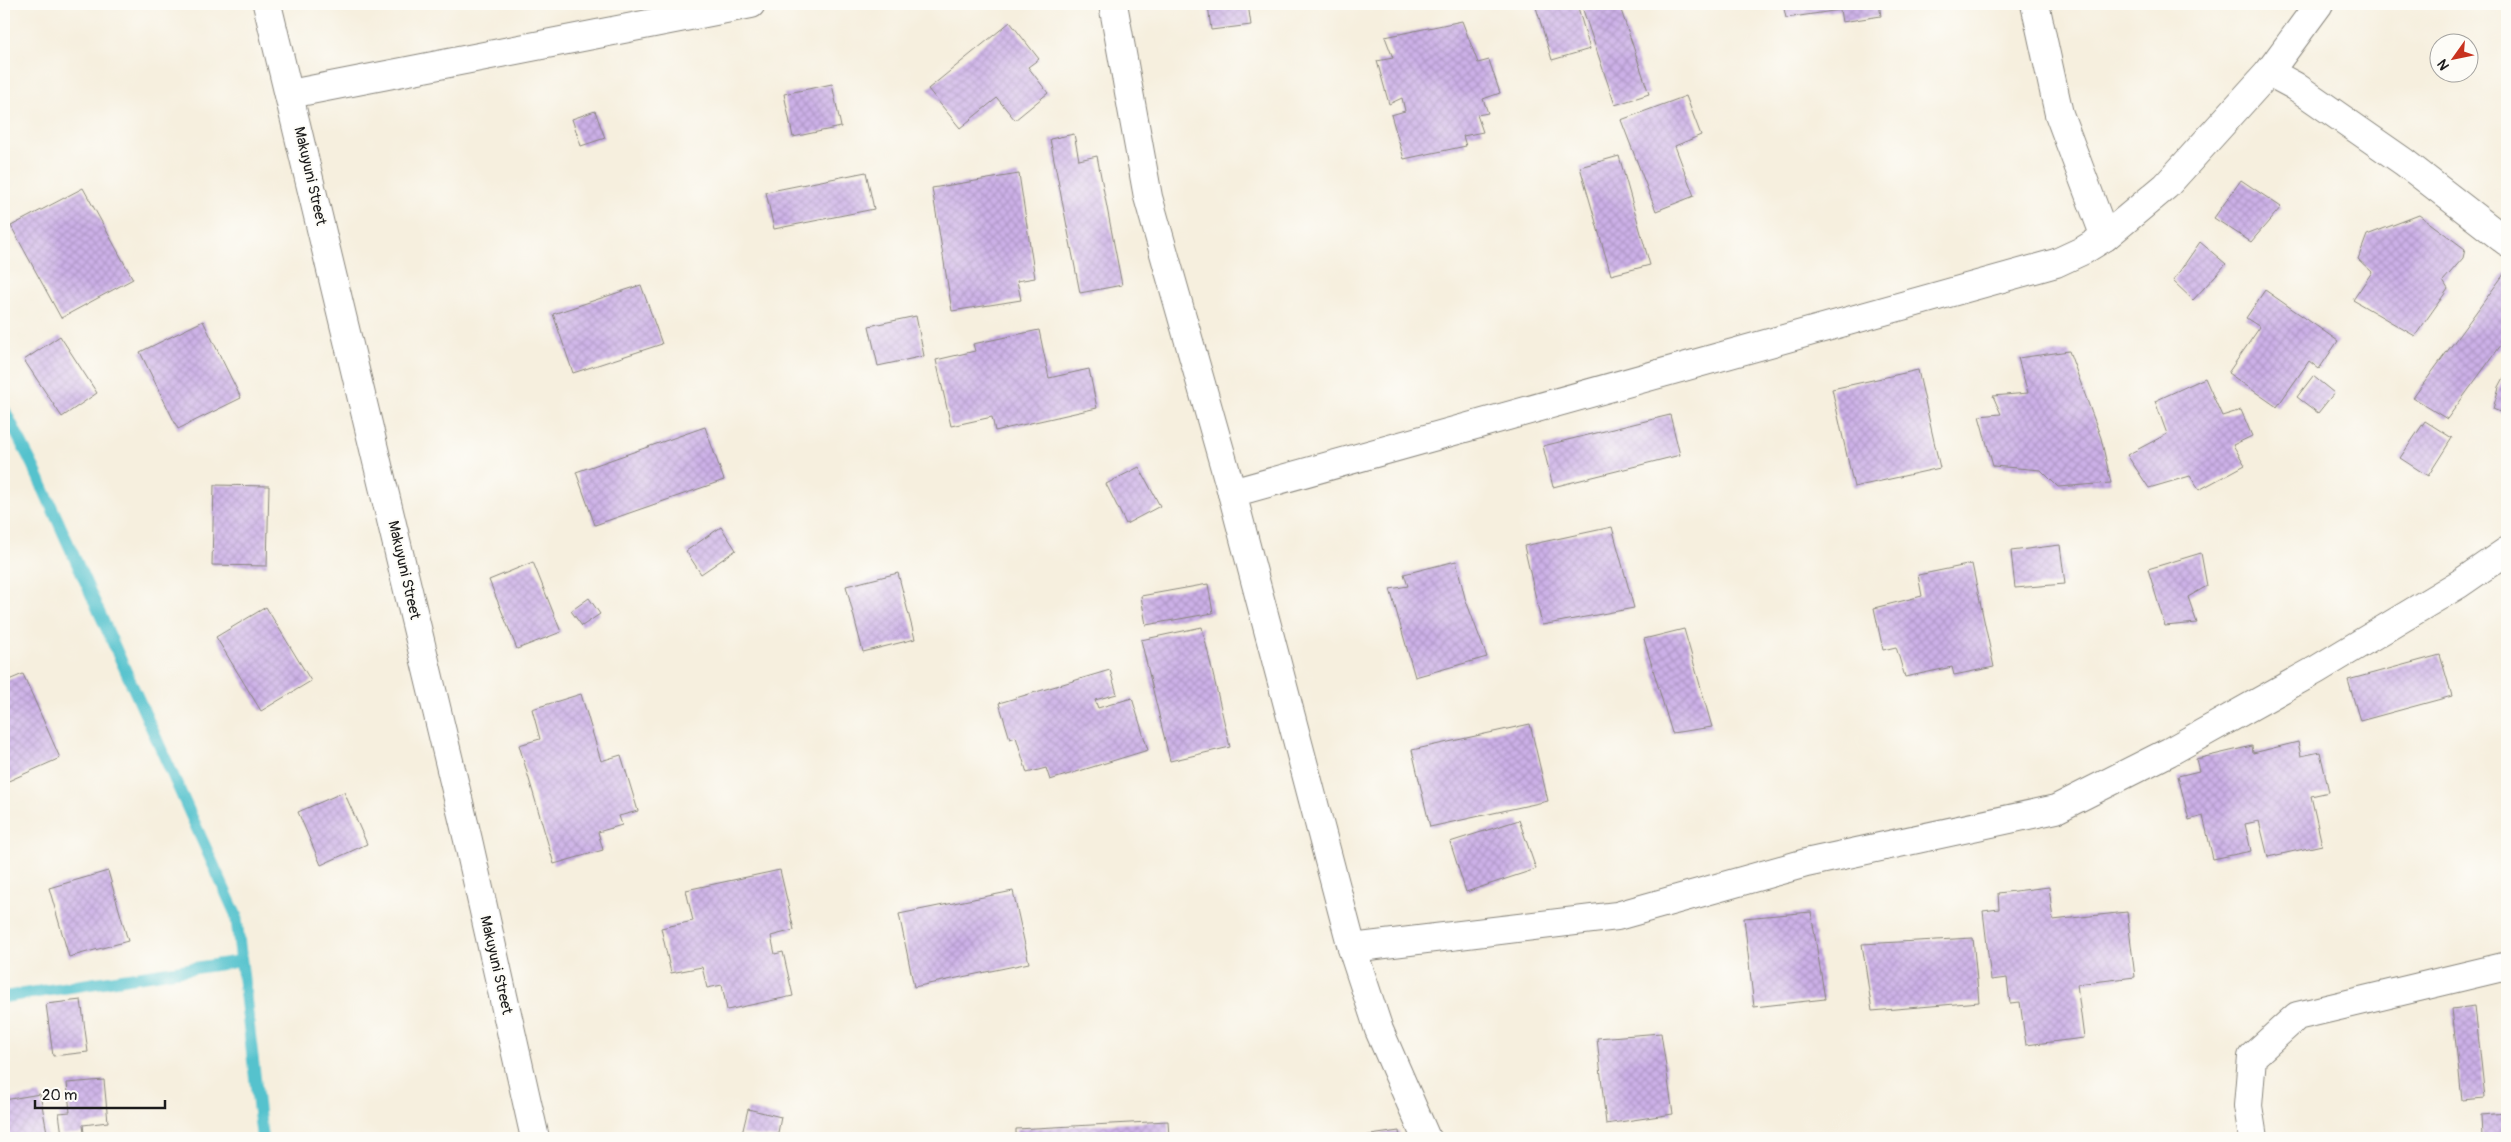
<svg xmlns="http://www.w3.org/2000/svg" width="2511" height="1142" font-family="Pangolin,sans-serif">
	<defs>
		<pattern id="building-cross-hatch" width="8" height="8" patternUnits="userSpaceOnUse" patternTransform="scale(1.25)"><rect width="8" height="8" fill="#ccb0e7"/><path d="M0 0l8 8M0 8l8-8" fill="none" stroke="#af97c6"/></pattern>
	</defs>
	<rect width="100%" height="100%" fill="#fdfcf7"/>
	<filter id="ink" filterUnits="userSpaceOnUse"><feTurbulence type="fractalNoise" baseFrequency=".02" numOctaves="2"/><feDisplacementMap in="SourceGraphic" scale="10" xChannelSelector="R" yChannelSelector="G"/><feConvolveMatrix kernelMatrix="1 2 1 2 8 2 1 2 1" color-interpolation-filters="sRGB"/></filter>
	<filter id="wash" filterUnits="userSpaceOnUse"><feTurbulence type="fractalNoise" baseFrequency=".0096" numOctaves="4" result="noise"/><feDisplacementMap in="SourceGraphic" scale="20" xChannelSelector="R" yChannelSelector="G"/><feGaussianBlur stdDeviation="1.12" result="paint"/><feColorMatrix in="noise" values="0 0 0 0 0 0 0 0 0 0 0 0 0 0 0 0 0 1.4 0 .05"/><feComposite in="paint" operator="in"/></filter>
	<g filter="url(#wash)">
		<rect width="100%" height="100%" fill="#f6efde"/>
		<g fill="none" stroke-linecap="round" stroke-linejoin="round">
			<g stroke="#55c2cd" stroke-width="12">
				<polyline points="4,409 34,468 236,915 262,1138"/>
				<polyline points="4,997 241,961"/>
			</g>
		</g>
		<g id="blocks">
			<g fill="url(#building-cross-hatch)">
				<polygon points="1208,4 1248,4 1251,25 1211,30"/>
				<polygon points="1535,4 1577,4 1590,49 1552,60"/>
				<polygon points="1581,4 1619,4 1649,94 1615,105"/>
				<polygon points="1783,4 1879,4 1881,16 1842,22 1840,10 1786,18"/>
				<polygon points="1462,21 1478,63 1489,60 1500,93 1483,99 1488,113 1477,115 1483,132 1463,136 1466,146 1404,159 1391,115 1405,111 1402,98 1389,104 1377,61 1393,58 1385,37"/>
				<polygon points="1010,22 1039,59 1028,67 1048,93 1015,120 997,98 960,128 928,89"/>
				<polygon points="832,84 841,127 793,137 784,94"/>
				<polygon points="1686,96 1701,135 1675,146 1694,196 1656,211 1621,120"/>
				<polygon points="595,111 605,138 581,146 572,119"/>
				<polygon points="1074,134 1079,160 1097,156 1122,285 1080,293 1050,139"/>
				<polygon points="1619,156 1650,265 1611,275 1580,167"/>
				<polygon points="866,172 874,209 774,229 766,192"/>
				<polygon points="1019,174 1035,278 1017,281 1021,300 952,311 932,188"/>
				<polygon points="2241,180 2281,207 2251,242 2214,218"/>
				<polygon points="83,188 133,279 61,318 11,226"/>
				<polygon points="2419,215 2465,249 2463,258 2443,281 2448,289 2415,336 2353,300 2372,272 2358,259 2367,235"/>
				<polygon points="2200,242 2226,264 2193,300 2173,281"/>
				<polygon points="2507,270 2507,337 2447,419 2413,398"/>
				<polygon points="641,285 662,344 573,373 553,314"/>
				<polygon points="2265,290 2338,341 2319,369 2309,361 2277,407 2228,373 2260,327 2246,318"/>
				<polygon points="916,316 924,356 878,366 869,326"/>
				<polygon points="203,321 241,398 178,429 140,352"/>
				<polygon points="1039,330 1049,378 1089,369 1097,408 995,431 992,417 951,426 936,360 975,351 973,344"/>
				<polygon points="60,336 97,393 62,417 24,360"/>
				<polygon points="2069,351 2101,438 2111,483 2058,487 2041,470 1993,466 1979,416 2001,414 1993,396 2028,393 2018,358"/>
				<polygon points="1918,370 1940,468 1854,487 1832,389"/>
				<polygon points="2507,372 2507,415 2493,409 2499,387"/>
				<polygon points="2313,376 2334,393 2318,413 2297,397"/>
				<polygon points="2205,378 2222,416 2241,410 2252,436 2233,445 2245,465 2199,490 2190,476 2149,488 2127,455 2167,434 2155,401"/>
				<polygon points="1670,415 1680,455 1553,487 1543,446"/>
				<polygon points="2425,421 2452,438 2428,476 2400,458"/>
				<polygon points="705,427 724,480 595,525 576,472"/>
				<polygon points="1139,467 1160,506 1126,524 1106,484"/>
				<polygon points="214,485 269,486 267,566 212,565"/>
				<polygon points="721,527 736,550 701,574 686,551"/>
				<polygon points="1612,527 1634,608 1542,625 1524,546"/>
				<polygon points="2060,545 2065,584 2015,588 2011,551"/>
				<polygon points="2201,553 2207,586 2188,597 2197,623 2165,626 2148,569"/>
				<polygon points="1456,561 1465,598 1487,657 1415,677 1390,589 1408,586 1404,574"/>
				<polygon points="533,562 561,632 517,649 489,580"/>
				<polygon points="1972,564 1994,667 1954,675 1952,667 1905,677 1896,647 1883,650 1874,608 1922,596 1918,575"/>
				<polygon points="898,573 915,639 863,652 846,586"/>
				<polygon points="1208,584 1213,613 1146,625 1141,596"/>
				<polygon points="589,598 600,614 582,626 571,611"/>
				<polygon points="266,607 311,681 261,711 216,637"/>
				<polygon points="1202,627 1230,747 1170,761 1141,640"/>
				<polygon points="1684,629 1712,727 1672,733 1644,639"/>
				<polygon points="2440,655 2452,696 2360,721 2348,680"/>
				<polygon points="1110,670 1117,694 1095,700 1098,708 1132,698 1148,750 1050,780 1046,768 1027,773 1016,737 1010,739 999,703"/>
				<polygon points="23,674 60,758 4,783 4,682"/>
				<polygon points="581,694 601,761 621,755 638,811 619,816 622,825 598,832 603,850 554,864 519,745 540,739 532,709"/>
				<polygon points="1530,724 1548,801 1430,827 1412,750"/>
				<polygon points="2298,742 2301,756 2320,752 2329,792 2311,796 2322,845 2268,857 2259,821 2245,824 2251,851 2213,859 2203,816 2189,820 2178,776 2199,771 2196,759 2252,746 2253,753"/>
				<polygon points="344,792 367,844 321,865 298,812"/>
				<polygon points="1519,820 1536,869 1466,892 1450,842"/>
				<polygon points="780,870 794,930 771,936 775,954 783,952 793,996 727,1010 722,985 707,988 702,967 671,973 661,928 693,921 686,890"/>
				<polygon points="108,871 128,941 69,957 49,888"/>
				<polygon points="2049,887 2053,920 2127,912 2135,977 2077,984 2084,1038 2026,1045 2020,1002 2010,1003 2007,978 1991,980 1983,911 1999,909 1998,893"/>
				<polygon points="1013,891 1029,963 914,987 899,914"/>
				<polygon points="1811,912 1825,999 1754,1007 1744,918"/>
				<polygon points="1973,938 1979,1002 1872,1011 1862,944"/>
				<polygon points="81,1000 88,1052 53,1056 46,1004"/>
				<polygon points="2475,1006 2485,1098 2462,1100 2452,1009"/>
				<polygon points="1661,1033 1673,1114 1606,1124 1597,1038"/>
				<polygon points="104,1080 108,1122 83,1125 84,1133 62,1135 59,1113 70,1112 67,1083"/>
				<polygon points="40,1094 48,1138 4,1138 4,1100"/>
				<polygon points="748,1109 781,1117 777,1138 742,1134"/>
				<polygon points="2507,1113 2507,1138 2482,1138 2481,1115"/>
				<polygon points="1168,1121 1169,1138 1016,1138 1016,1129"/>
				<polygon points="1399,1131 1400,1138 1356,1138 1356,1137"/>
			</g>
		</g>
	</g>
	<g filter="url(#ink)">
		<use href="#blocks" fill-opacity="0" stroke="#89867d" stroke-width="1"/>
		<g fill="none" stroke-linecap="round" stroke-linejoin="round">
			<g stroke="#89867d" stroke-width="30">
				<g id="street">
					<polyline points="267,4 468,840 535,1138"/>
					<polyline points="1113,4 1148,197 1232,493 1352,948 1379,1030 1426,1138"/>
					<polyline points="2035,4 2059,114 2105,237"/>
					<polyline points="2269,72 2295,86 2404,162 2507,242"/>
					<polyline points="290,94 751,4"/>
					<polyline points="1232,493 2056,263 2084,250 2105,237 2166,186 2269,72 2319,4"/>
					<polyline points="1352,948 1617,916 1806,863 2056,809 2169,752 2316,670 2459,584 2507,551"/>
					<polyline points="2253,1138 2248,1106 2252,1057 2297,1016 2507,966"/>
				</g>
			</g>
			<use href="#street" stroke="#fff" stroke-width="28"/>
		</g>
	</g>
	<g text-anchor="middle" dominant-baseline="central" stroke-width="4" stroke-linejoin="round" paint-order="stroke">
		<g font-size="15" fill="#1c1c1c" stroke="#fdfcf7">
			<text transform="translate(310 176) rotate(77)">Makuyuni Street</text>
			<text transform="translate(404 570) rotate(77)">Makuyuni Street</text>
			<text transform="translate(496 965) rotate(77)">Makuyuni Street</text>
		</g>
	</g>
	<rect width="2511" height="1142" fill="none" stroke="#fdfcf7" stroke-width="20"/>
	<g transform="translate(2454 58) rotate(237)"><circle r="24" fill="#fdfcf7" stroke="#a3a29f"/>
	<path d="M0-4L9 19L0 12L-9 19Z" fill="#c8321e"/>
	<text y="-8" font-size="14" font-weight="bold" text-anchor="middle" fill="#1c1c1c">N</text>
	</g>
	<path d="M35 1100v8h130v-8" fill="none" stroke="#1c1c1c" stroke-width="2.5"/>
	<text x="42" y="1100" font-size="15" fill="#1c1c1c" stroke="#fdfcf7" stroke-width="4" paint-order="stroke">20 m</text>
</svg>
